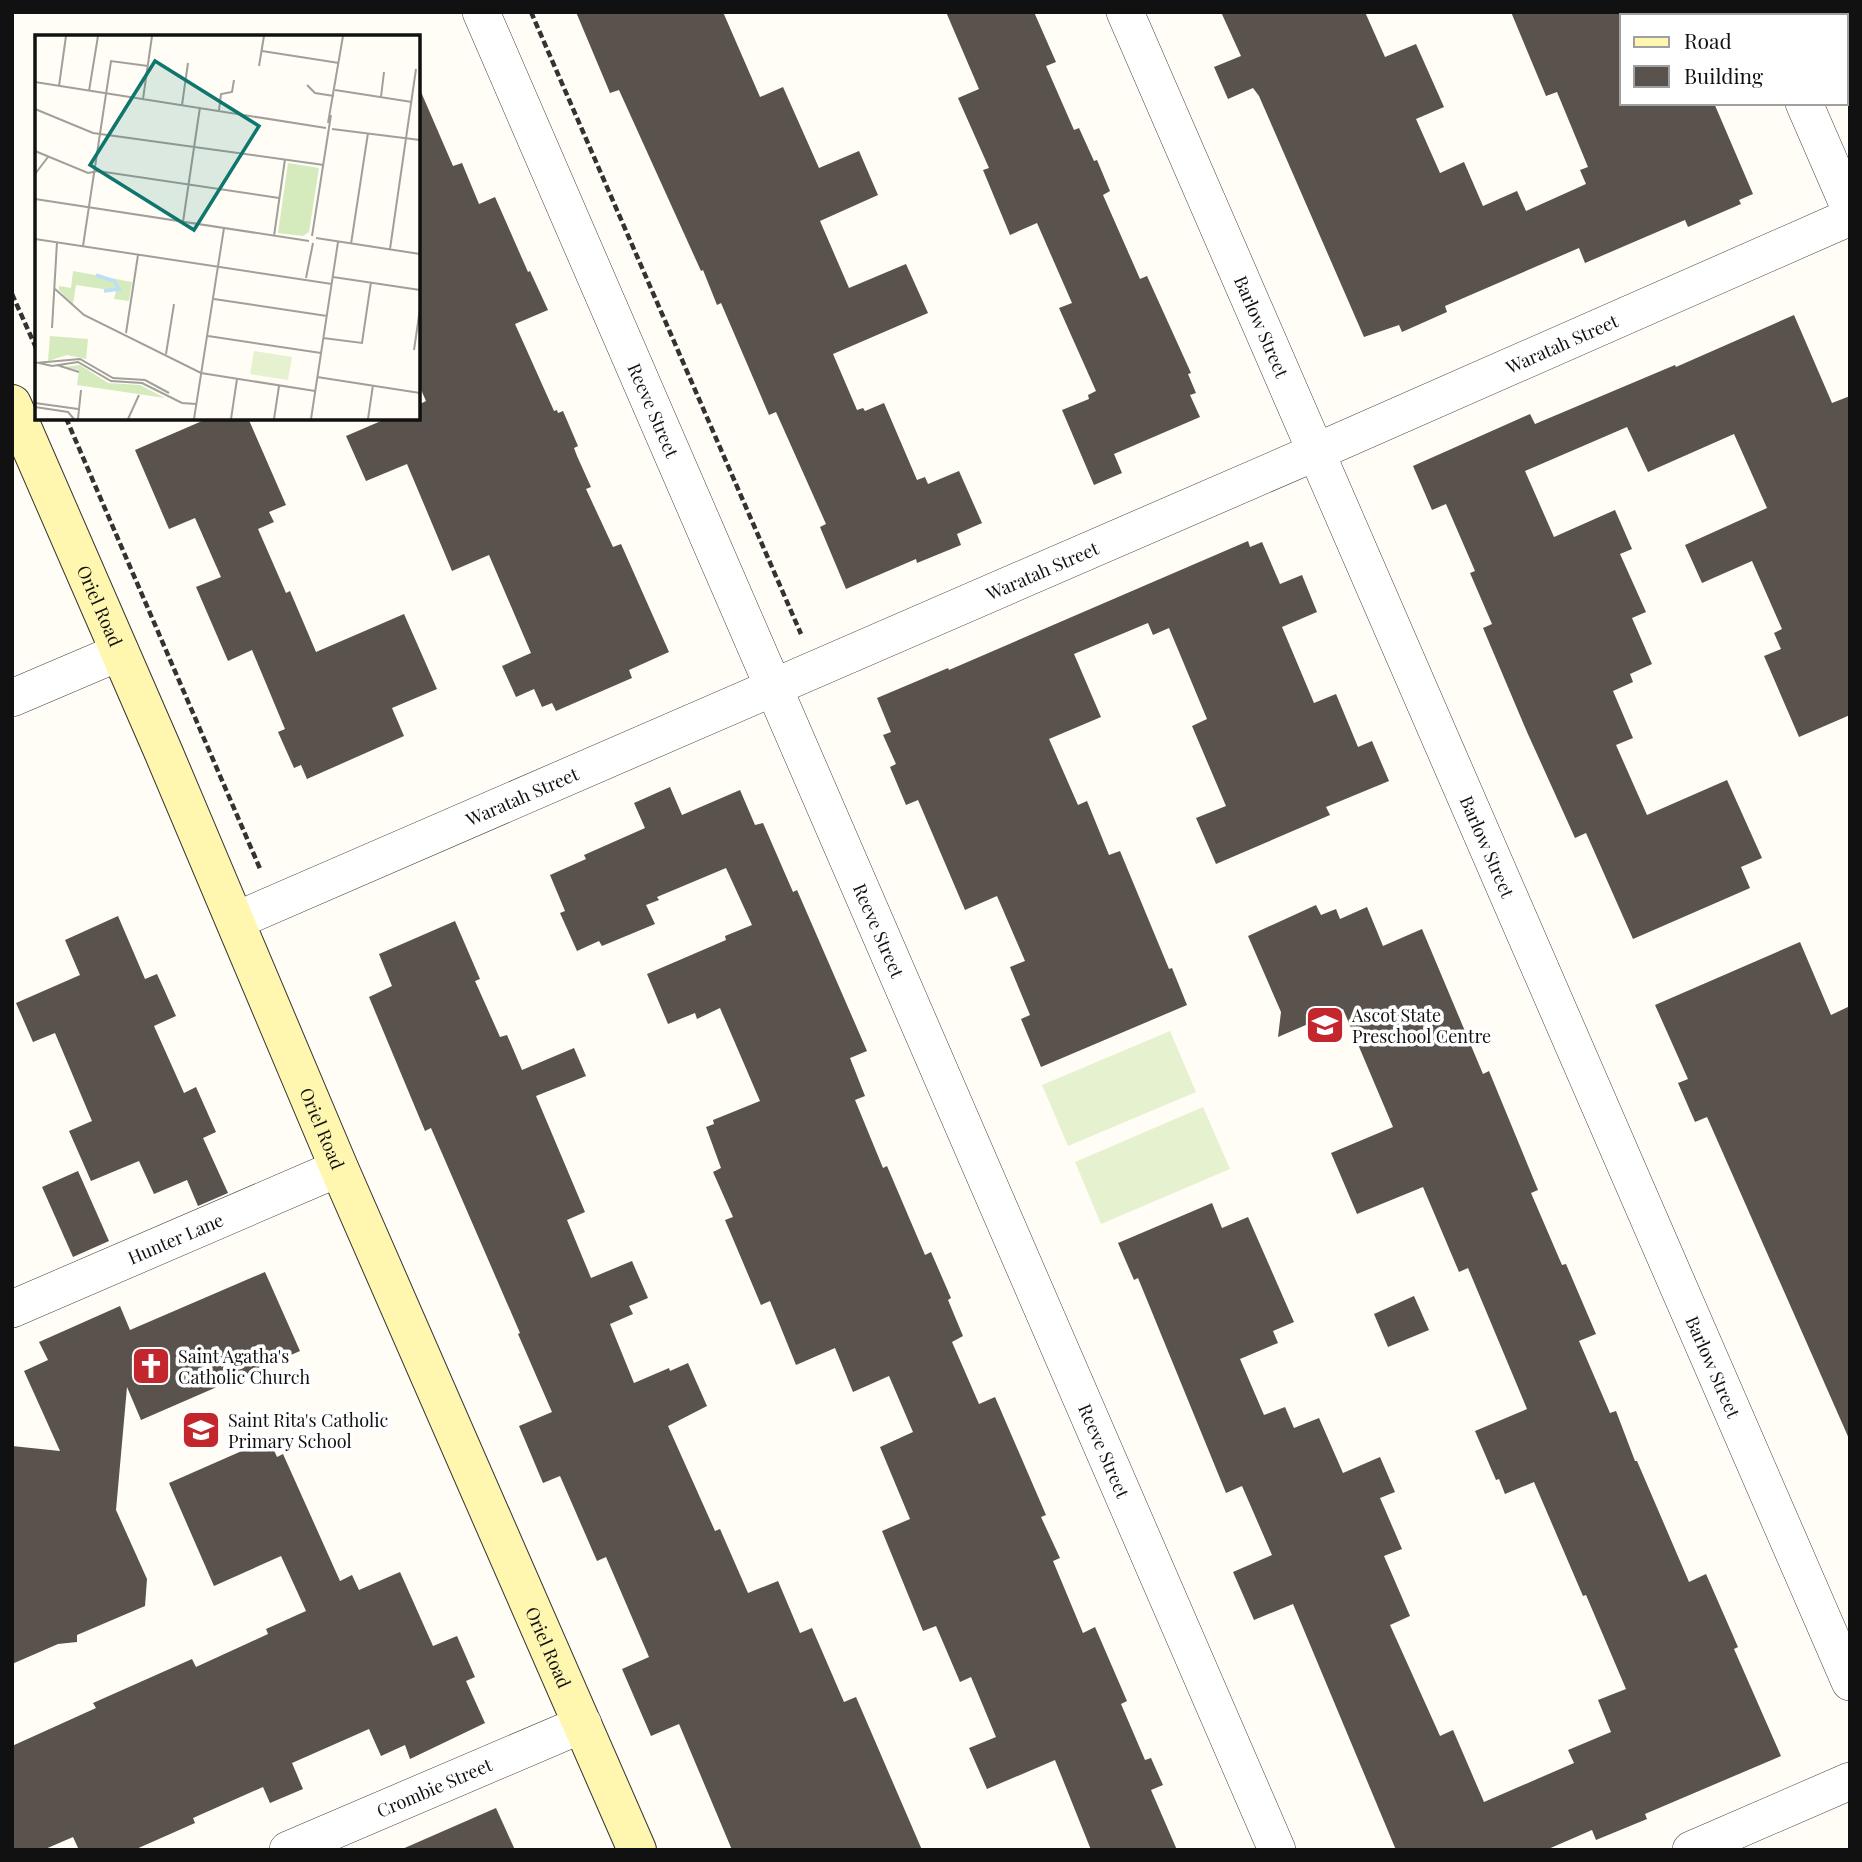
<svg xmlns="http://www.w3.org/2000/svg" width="1862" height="1862" font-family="'Playfair Display',serif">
	<rect width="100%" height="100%" fill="#fffdf5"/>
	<g fill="#e6f2cf">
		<polygon points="1170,1031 1196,1092 1068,1146 1042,1085"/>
		<polygon points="1203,1107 1230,1169 1101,1224 1075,1162"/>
	</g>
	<g fill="#5a524d">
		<polygon points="576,12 723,12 760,97 783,87 819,168 859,151 878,195 820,221 849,288 906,264 928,313 833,354 857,410 863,408 865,411 884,403 917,480 925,477 928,484 959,471 982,523 957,534 961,545 917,563 916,559 846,589 820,527 826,524 776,412 769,415 721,303 717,305 703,270 701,271 619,90 610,93"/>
		<polygon points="946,12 1034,12 1056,62 1046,66 1074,130 1079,128 1094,161 1097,160 1110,191 1103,195 1140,279 1147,276 1191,373 1188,374 1196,393 1190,395 1200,417 1114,454 1122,473 1094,485 1062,410 1089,399 1088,395 1096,391 1059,308 1072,303 1037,223 1010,235 983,170 989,168 958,98 979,89"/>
		<polygon points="1221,12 1365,12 1385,57 1416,44 1444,107 1416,119 1440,173 1464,162 1483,206 1517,191 1526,211 1586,184 1580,170 1588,167 1557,92 1546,96 1511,12 1622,12 1622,103 1714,103 1753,194 1739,200 1741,204 1688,227 1685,220 1585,263 1579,248 1445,306 1447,312 1402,332 1399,325 1364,337 1259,96 1253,88 1228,99 1214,67 1241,56"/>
		<polygon points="418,85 453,166 462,163 479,204 495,197 528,272 530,271 548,310 515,324 554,411 557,410 558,413 563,411 578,446 574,448 577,456 591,487 586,489 613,547 621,544 669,652 629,670 632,678 556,711 552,703 542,707 534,689 516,697 502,666 531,653 489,555 452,571 407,464 366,481 346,436 388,418 418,418 418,405 426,401 418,383"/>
		<polygon points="1794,315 1832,403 1850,396 1850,715 1799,737 1764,656 1781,649 1774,633 1782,629 1752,561 1702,583 1685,545 1767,508 1734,434 1648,472 1627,427 1525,471 1554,537 1615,510 1632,549 1620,554 1646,612 1632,618 1652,664 1630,674 1633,682 1613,691 1633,738 1616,745 1647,815 1727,780 1762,858 1741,867 1750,888 1633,939 1586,833 1575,838 1527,732 1483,628 1492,624 1470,573 1475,571 1446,504 1432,510 1413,466 1530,414 1535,424 1675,365 1676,367"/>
		<polygon points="209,418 248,418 286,505 269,512 274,522 258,529 286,593 290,591 316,652 404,614 437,689 392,708 404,736 307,779 301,765 294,768 278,732 285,729 252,650 228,661 196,587 221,577 195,518 169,529 135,450"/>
		<polygon points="1248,541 1250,547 1262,542 1280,584 1302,575 1317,612 1282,627 1314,703 1336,694 1358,747 1372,741 1389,781 1326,807 1330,815 1216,864 1196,818 1226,806 1192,726 1207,719 1169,628 1153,635 1148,623 1074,654 1101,717 1049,739 1078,805 1087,801 1109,855 1120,851 1169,969 1172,968 1187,1005 1041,1067 1021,1019 1030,1015 1010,967 1025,961 997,896 965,910 918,800 906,805 890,767 896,764 883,735 891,732 877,698 948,668 949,670"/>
		<polygon points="670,787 682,815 740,790 755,825 763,823 793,892 797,890 867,1051 850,1058 865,1096 855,1100 883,1168 887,1166 925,1255 931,1252 951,1298 948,1300 963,1336 952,1342 979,1404 995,1397 1046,1515 1041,1517 1060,1558 1053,1561 1083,1633 1095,1627 1127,1701 1121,1704 1145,1760 1151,1758 1163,1785 1151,1790 1177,1850 1091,1850 1055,1760 987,1789 969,1748 996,1737 971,1677 960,1682 936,1626 923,1631 882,1531 910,1519 880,1447 913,1432 889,1376 853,1392 835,1348 796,1365 770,1301 761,1305 725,1220 733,1217 713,1172 721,1168 706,1127 714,1124 713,1120 760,1101 720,1008 697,1019 695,1013 668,1024 647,974 726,940 725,936 752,925 726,868 657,897 659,900 646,905 655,924 602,946 599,941 577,951 560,913 565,911 550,875 586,859 584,855 645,828 634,803"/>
		<polygon points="1316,905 1321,915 1336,909 1340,919 1367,907 1383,946 1422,929 1483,1074 1489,1071 1538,1190 1531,1193 1562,1265 1566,1264 1596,1334 1579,1341 1610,1413 1616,1411 1635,1461 1637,1461 1689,1582 1706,1574 1738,1647 1734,1649 1781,1756 1645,1814 1647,1819 1596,1840 1592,1830 1546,1850 1396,1850 1293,1604 1254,1620 1233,1572 1272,1555 1242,1486 1226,1493 1138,1278 1134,1280 1118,1243 1212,1203 1222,1228 1248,1217 1294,1322 1273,1331 1278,1343 1240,1359 1264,1415 1285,1407 1294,1428 1319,1418 1343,1473 1380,1457 1395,1492 1380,1498 1402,1549 1384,1556 1410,1616 1390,1625 1440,1736 1453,1730 1484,1802 1574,1763 1568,1750 1611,1732 1598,1700 1626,1689 1586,1595 1583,1596 1534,1482 1505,1494 1499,1479 1496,1480 1475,1431 1527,1409 1468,1268 1459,1272 1423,1187 1357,1214 1331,1153 1393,1127 1343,1009 1278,1037 1281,1012 1248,936"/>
		<polygon points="118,916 145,979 157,974 176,1016 154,1026 184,1093 196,1087 216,1132 203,1138 228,1193 198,1206 187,1180 154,1194 139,1161 91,1181 69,1131 92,1121 55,1033 33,1042 16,1003 80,975 65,940"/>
		<polygon points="455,921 480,979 475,981 500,1037 507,1035 522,1070 574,1048 586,1076 536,1096 585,1212 567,1220 591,1278 632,1261 648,1298 629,1306 633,1314 610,1324 634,1383 669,1368 670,1371 688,1363 707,1406 668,1426 715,1531 720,1529 748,1593 778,1581 800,1633 812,1628 844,1702 856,1697 922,1850 732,1850 679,1724 651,1736 622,1669 649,1657 606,1557 597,1561 560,1476 543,1483 519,1426 552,1412 518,1334 520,1333 431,1128 425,1131 369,997 392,986 379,954"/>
		<polygon points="1800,942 1831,1015 1850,1006 1850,1441 1707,1117 1695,1122 1678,1083 1688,1079 1655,1005"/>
		<polygon points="78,1171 109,1241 73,1257 42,1187"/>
		<polygon points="265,1272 300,1351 141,1420 127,1387 116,1510 147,1579 145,1606 77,1635 77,1642 58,1644 12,1664 12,1446 60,1451 24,1371 48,1360 39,1342 120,1306 130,1330"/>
		<polygon points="1414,1296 1429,1330 1388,1347 1374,1314"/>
		<polygon points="269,1439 277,1457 283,1454 340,1581 352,1575 359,1590 400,1572 433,1646 457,1636 475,1677 466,1681 485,1723 410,1759 405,1745 381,1756 369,1729 292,1763 303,1789 270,1803 263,1787 193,1818 195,1823 134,1850 79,1850 73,1837 43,1850 12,1850 12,1746 96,1708 93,1703 192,1659 196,1667 268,1634 266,1629 306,1611 281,1556 214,1586 169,1483"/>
		<polygon points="496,1808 515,1850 400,1850"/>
	</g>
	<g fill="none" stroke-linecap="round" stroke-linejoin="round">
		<g stroke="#444" stroke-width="38">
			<g id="street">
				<path id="s1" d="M481,12L1277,1850"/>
				<path id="s2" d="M1125,12L1850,1682"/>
				<polyline points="1764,12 1766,16"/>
				<polyline points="1804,103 1850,209"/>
				<polyline points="12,698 120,652"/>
				<path id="s3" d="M235,921L1316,452L1850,217"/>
				<path id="s4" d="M12,1309L339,1168"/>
				<path id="s5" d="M288,1850L583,1724"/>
				<polyline points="1691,1850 1850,1781"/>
			</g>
		</g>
		<g stroke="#333" stroke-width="40">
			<g id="secondary">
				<path id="s6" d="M12,404L163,751L339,1168L637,1850"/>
			</g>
		</g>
		<g stroke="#333" stroke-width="4.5" stroke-dasharray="7 3.5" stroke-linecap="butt">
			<polyline points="531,12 801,634"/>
			<polyline points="12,294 37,350"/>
			<polyline points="66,418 261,871"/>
		</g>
		<use href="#street" stroke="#fff" stroke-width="37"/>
		<use href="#secondary" stroke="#fff6b0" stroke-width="38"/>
	</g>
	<defs>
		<g id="school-square" transform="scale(2.0125)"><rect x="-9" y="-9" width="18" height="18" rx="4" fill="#c4262e" stroke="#fff"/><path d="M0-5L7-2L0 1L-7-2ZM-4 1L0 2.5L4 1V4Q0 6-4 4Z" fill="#fff"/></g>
		<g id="church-square" transform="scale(2.0125)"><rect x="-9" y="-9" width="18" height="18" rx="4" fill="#c4262e" stroke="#fff"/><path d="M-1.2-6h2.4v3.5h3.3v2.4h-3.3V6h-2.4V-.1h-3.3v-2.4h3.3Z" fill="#fff"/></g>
	</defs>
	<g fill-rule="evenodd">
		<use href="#school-square" x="1325" y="1025"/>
		<use href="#church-square" x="151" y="1366"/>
		<use href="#school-square" x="201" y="1430"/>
	</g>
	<g text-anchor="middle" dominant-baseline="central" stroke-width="7" stroke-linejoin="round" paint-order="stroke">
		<g font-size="18" fill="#111" stroke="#fff">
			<text stroke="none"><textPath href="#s2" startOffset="343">Barlow Street</textPath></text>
			<text stroke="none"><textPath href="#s3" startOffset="1447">Waratah Street</textPath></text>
			<text stroke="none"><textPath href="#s1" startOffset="434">Reeve Street</textPath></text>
			<text stroke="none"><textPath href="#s3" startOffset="880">Waratah Street</textPath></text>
			<text stroke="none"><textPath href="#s6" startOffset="220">Oriel Road</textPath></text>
			<text stroke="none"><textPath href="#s3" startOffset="313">Waratah Street</textPath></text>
			<text stroke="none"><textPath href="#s2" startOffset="910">Barlow Street</textPath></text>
			<text stroke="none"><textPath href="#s1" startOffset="1001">Reeve Street</textPath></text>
			<text stroke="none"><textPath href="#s6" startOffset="788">Oriel Road</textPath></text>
			<text stroke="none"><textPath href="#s4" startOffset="178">Hunter Lane</textPath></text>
			<text stroke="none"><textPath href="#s2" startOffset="1477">Barlow Street</textPath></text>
			<text stroke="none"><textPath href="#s1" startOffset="1568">Reeve Street</textPath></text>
			<text stroke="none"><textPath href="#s6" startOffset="1354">Oriel Road</textPath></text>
			<text stroke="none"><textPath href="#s5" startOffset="159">Crombie Street</textPath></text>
		</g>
		<g font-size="18" fill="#111" stroke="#fff" text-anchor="start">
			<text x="1352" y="1015">Ascot State<tspan x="1352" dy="21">Preschool Centre</tspan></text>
			<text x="178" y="1356">Saint Agatha's<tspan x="178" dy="21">Catholic Church</tspan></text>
			<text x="228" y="1420">Saint Rita's Catholic<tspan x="228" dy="21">Primary School</tspan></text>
		</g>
	</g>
	<g transform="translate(35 35)">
		<rect width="385" height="385" fill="#fffdf5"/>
		<path d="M253,128L284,133L274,197L268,201L243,198ZM38,236L97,247L94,266L79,264L81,256L41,250L38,269L24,255V251L36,253ZM15,301L53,304L51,324L32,320L13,326ZM45,330L73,348L105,350L130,363L42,350L44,335L29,332Z" fill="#d5ebbd"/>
		<path d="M219,316L257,322L253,345L215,339Z" fill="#e6f2cf"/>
		<path fill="none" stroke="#b9e0f7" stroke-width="3.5" d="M61,240L79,246L84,254L69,256"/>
		<path fill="none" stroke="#a09f9a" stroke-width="2" d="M227,16L304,28M224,31L229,1M0,47L291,93M272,50L280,58L299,61M24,51L31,1M300,55L377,67M54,56L63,1M346,62L349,37M108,64L117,1M147,70L153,28M0,74L58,98L289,130M184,75L186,59L197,57L199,45M293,88L308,1M297,94L385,105M0,116L53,138L63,136L244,163M0,139L13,122M0,164L274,206M148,187L165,72M239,201L250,124M277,201L296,80M281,203L385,219M0,204L297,249M316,209L333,98M48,211L76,26L113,31M355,214L381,34M298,242L385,255M271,243L278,208M20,254L49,280L166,338L280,356M179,264L292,281M17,293L22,207M91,298L103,220M173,301L286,318M288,303L327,308L336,247M379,315L385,274M131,319L139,269M0,328L45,324L78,343L110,345L134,358M4,328L17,331L43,327L76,346L107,348L147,368L161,369M22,330L44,337M282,342L385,358M0,368L43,374M0,372L33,377L39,384M43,384L46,355M93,384L104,360M159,384L189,193M196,384L202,344M239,384L244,351M276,384L303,207M333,384L338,350"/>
		<path fill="#0f766e" fill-opacity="0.15" stroke="#0f766e" stroke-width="3.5" d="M120,26L224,91L159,195L55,130Z"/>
		<rect width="385" height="385" fill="none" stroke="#111" stroke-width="3.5"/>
	</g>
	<rect width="1862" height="1862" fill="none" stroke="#111111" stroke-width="28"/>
	<rect x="1620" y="14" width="228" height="91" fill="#ffffff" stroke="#a0a0a0" stroke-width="2"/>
	<rect x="1634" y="37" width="35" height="10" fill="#fff6b0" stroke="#a0a0a0" stroke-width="2"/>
	<text x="1684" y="49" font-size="21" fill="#111111">Road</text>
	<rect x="1634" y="66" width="35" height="21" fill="#5a524d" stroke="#a0a0a0" stroke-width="2"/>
	<text x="1684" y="84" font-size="21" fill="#111111">Building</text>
</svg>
